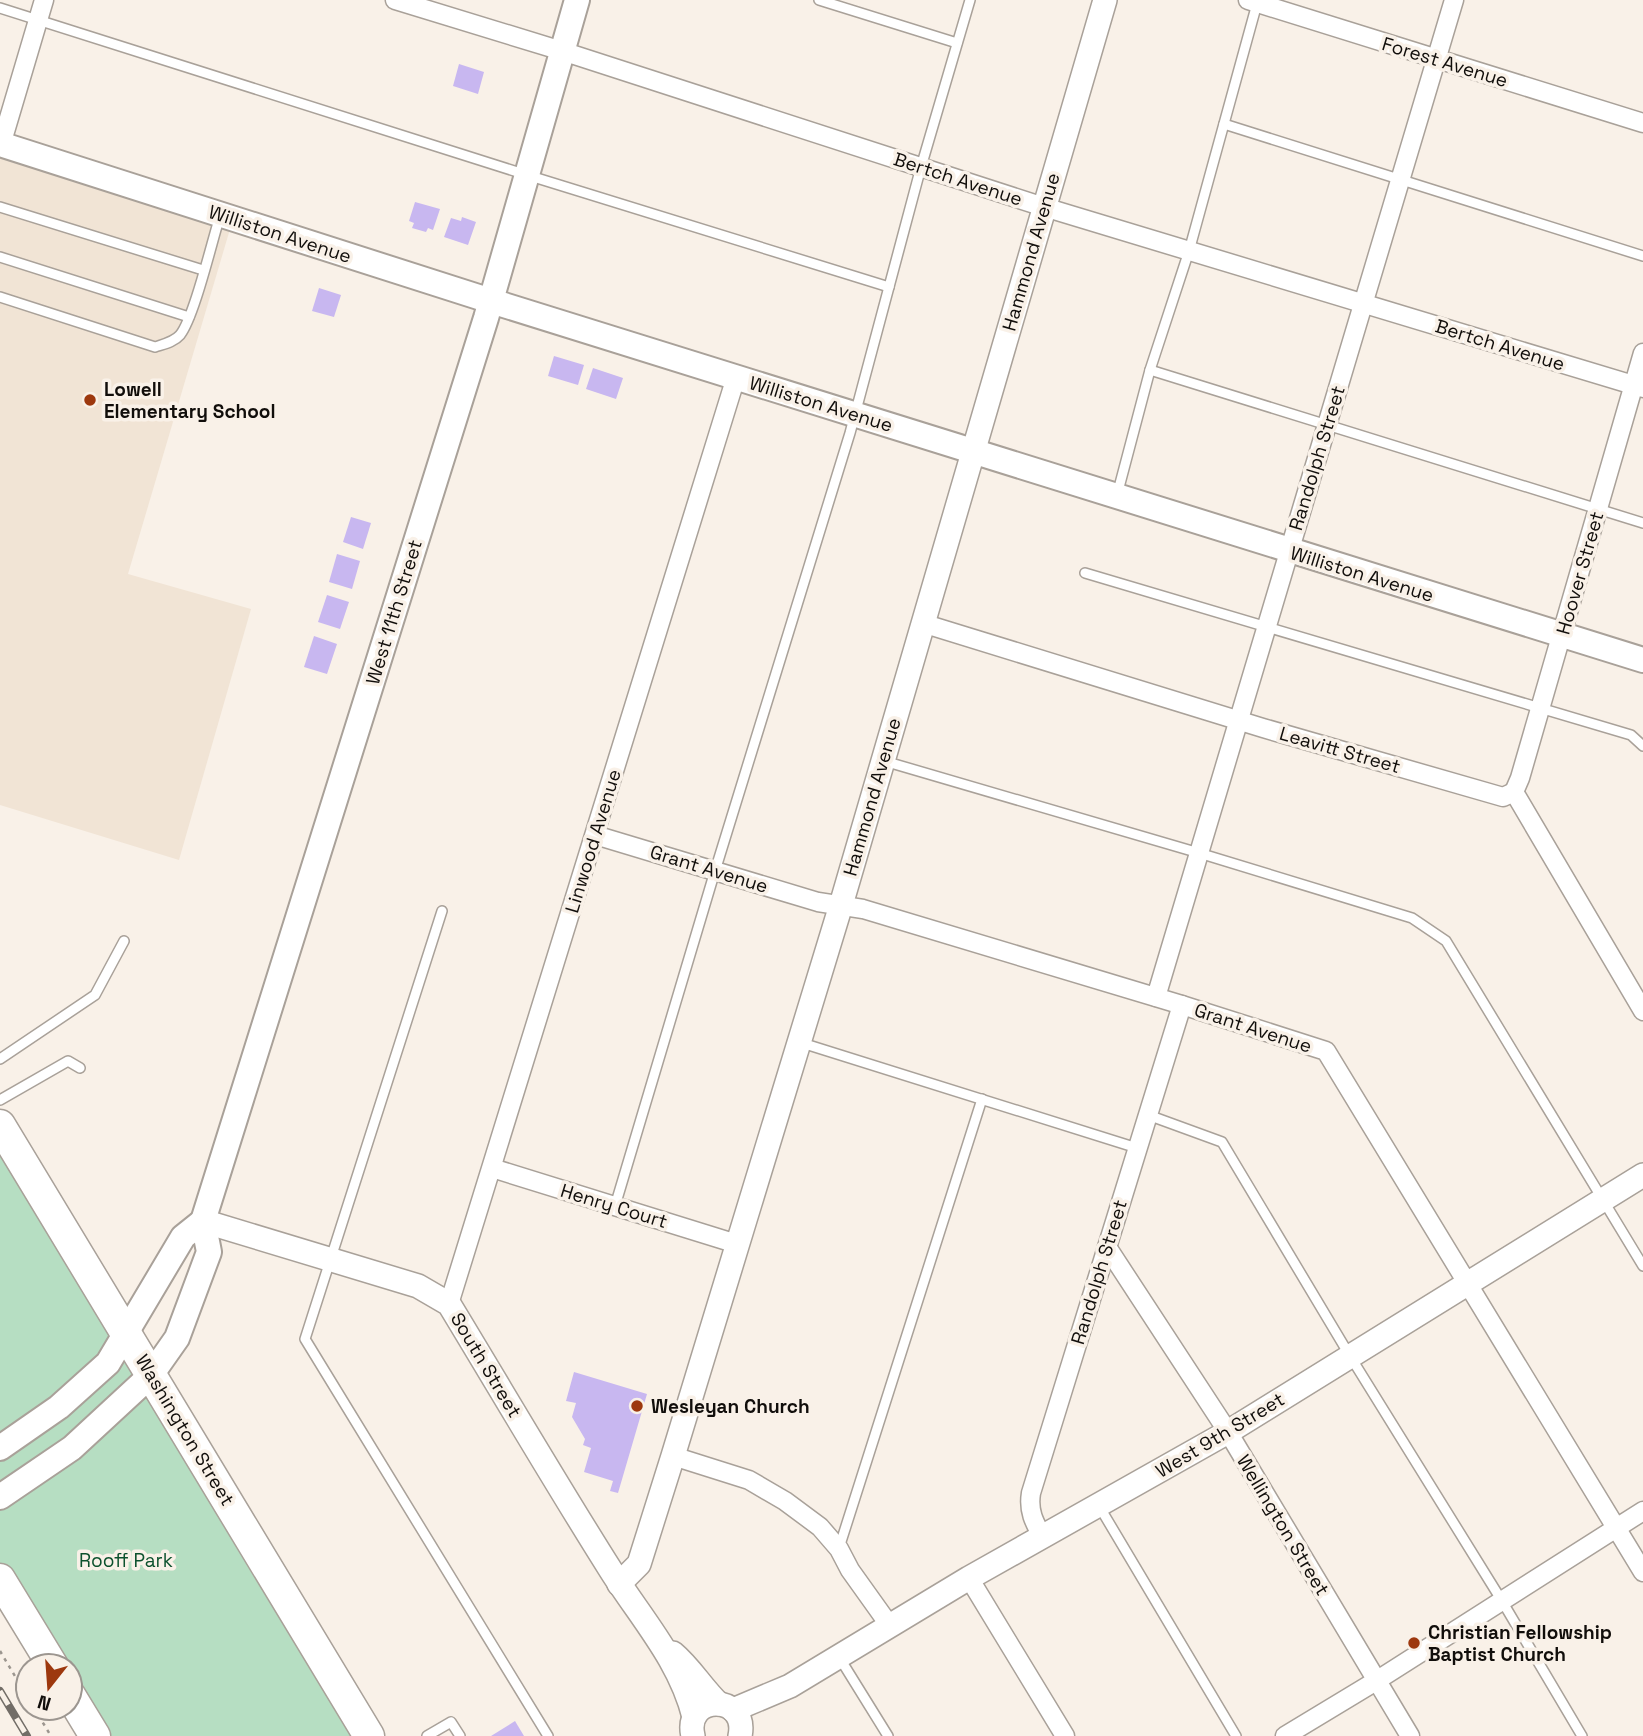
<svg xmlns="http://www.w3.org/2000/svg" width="1643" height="1736" font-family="'Space Grotesk',sans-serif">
	<rect width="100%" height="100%" fill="#f9f1e8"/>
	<polygon fill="#f1e4d5" points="0,145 233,219 128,574 251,609 179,860 0,805"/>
	<polygon fill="#b6dec2" points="0,1125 369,1736 95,1736 70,1695 70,1666 53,1666 0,1579"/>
	<g fill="#c8b7f0">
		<polygon points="459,64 484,72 478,94 453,86"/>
		<polygon points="415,202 440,209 433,230 428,228 426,232 412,228 414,223 409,221"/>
		<polygon points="462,217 476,222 468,245 444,237 451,218 461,221"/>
		<polygon points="319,288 341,295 334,317 312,311"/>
		<polygon points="554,356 584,365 578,385 548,376"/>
		<polygon points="593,368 623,378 616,399 586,389"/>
		<polygon points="351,517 371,523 363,549 343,542"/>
		<polygon points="337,554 360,561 352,589 329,582"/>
		<polygon points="327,595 349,602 340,629 318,622"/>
		<polygon points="314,636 337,644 327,674 304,667"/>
		<polygon points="574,1372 647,1394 618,1493 610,1491 613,1481 584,1472 591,1448 583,1445 585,1439 572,1417 576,1403 566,1401"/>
		<polygon points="515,1721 524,1736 491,1736"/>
	</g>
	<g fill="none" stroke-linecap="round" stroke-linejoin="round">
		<g stroke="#a9a199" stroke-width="12">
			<g id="service">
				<polyline points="819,0 957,43"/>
				<polyline points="0,8 527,175 889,287"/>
				<polyline points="1224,124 1643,256"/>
				<polyline points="0,207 203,270"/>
				<polyline points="0,257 189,317"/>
				<path d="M0,297L155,347C164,344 174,342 180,335C194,318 212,241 220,216"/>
				<polyline points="1150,370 1643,523"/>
				<polyline points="1117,495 1150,370 1189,251 1258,0"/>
				<polyline points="1085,573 1631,735 1643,746"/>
				<polyline points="884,761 1199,853 1412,918 1446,941 1643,1266"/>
				<polyline points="442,911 305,1339 548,1736"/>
				<polyline points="802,1043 1137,1148"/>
				<polyline points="0,1059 95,995 124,941"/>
				<polyline points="0,1100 68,1061 80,1068"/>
				<polyline points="1148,1115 1222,1142 1350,1356 1502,1601 1582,1736"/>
				<polyline points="615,1206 715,871 850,433 921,167 970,0"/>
				<polyline points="1099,1506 1236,1736"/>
				<polyline points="839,1548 982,1099"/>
				<polyline points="839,1657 888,1736"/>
				<polyline points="427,1736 451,1722 460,1736"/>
			</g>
		</g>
		<g stroke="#a9a199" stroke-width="21">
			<g id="minor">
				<polyline points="395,0 562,51 1044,207 1643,388"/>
				<polyline points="1248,0 1643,123"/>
				<polyline points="1,145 44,0"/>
				<polyline points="922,623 1263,728 1503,797 1514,792"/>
				<polyline points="1514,792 1520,778 1643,353"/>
				<polyline points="1514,792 1643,1011"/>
				<polyline points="595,835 818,902 863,909 1182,1005 1326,1051 1643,1572"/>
				<polyline points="1156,997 1454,0"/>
				<polyline points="492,1168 737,1244"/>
				<polyline points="1107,1247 1228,1432 1410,1736"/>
				<polyline points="449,1304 736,377"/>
				<polyline points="673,1456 749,1480 785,1501 820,1527 839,1549 850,1570 890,1626"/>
				<path d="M1043,1538C1034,1522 1028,1511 1031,1493L1182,1005"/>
				<polyline points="969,1578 1065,1736"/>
				<polyline points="1285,1736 1376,1681 1643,1511"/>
			</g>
		</g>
		<g stroke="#a9a199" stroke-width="26">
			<g id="tertiary">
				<path d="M203,1221L418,1286L449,1304C503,1393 555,1482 610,1569C640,1617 680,1660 694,1717"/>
				<polyline points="619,1584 639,1564 673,1456 841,905 1105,0"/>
				<path d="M673,1653C691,1668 702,1688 719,1704"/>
				<polyline points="733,1710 790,1686 969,1578 1228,1432 1643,1175"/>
				<path d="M693,1736C683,1694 749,1693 740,1736"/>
			</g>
		</g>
		<g stroke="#a9a199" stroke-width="28">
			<g id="secondary">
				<polyline points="0,144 491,301 1643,660"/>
				<polyline points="0,1448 59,1407 108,1363 183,1237 203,1221"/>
				<polyline points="0,1497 72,1448 151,1375 177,1338 209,1252 203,1221 486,318 577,0"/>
			</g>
		</g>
		<g stroke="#a9a199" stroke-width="33">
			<g id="trunk">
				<polyline points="0,1125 369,1736"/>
				<polyline points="0,1579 53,1666"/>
				<polyline points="70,1695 95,1736"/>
			</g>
		</g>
		<g stroke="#9c968f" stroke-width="2.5" stroke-dasharray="3.5 5" stroke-linecap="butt">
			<polyline points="0,1651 28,1698"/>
			<polyline points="34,1708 51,1736"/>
		</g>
		<use href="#service" stroke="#fff" stroke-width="9"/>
		<use href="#minor" stroke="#fff" stroke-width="18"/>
		<use href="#tertiary" stroke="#fff" stroke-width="23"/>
		<use href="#secondary" stroke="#fff" stroke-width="24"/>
		<use href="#trunk" stroke="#fff" stroke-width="30"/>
		<g stroke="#726d67" stroke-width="8">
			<polyline id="rail" points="0,1691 27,1736"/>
		</g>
		<use href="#rail" stroke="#f9f1e8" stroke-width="5" stroke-dasharray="16" stroke-linecap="butt"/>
	</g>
	<g fill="#9d380e" stroke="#f9f1e8" stroke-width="2.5">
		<circle cx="90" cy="400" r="7"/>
		<circle cx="637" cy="1406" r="7"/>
		<circle cx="1414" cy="1643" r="7"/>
	</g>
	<g text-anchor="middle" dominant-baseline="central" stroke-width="7" stroke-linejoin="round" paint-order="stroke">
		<g font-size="19" fill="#110e0b" stroke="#f9f1e8">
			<text transform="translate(1445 62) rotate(17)">Forest Avenue</text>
			<text transform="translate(958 179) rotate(18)">Bertch Avenue</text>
			<text transform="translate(280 234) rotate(18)">Williston Avenue</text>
			<text transform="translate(1031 252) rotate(-74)">Hammond Avenue</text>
			<text transform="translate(1500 345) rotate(17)">Bertch Avenue</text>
			<text transform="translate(821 404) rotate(17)">Williston Avenue</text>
			<text transform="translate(1317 458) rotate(-73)">Randolph Street</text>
			<text transform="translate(1580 573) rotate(-74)">Hoover Street</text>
			<text transform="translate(1362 574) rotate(17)">Williston Avenue</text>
			<text transform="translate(394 612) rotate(-73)">West 11th Street</text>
			<text transform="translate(1340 750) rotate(16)">Leavitt Street</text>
			<text transform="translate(872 797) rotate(-74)">Hammond Avenue</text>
			<text transform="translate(593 841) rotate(-73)">Linwood Avenue</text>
			<text transform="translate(709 869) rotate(17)">Grant Avenue</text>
			<text transform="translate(1253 1028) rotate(18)">Grant Avenue</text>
			<text transform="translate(614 1206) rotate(17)">Henry Court</text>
			<text transform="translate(1099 1272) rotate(-73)">Randolph Street</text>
			<text transform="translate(486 1365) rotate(59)">South Street</text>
			<text transform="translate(185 1430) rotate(59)">Washington Street</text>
			<text transform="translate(1220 1435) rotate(-31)">West 9th Street</text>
			<text transform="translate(1283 1525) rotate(59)">Wellington Street</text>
		</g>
		<g font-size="19" font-weight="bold" fill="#110e0b" stroke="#f9f1e8" text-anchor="start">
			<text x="104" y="389">Lowell<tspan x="104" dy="22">Elementary School</tspan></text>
			<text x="651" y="1406">Wesleyan Church</text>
			<text x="1428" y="1632">Christian Fellowship<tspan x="1428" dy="22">Baptist Church</tspan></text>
		</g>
		<g font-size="19" fill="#0c512d" stroke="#f9f1e8">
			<text x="126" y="1560">Rooff Park</text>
		</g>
	</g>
	<g transform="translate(49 1687) rotate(197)"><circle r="33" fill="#f9f1e8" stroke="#9c9690" stroke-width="2"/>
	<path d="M0-5L12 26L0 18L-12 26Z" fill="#9d380e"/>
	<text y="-10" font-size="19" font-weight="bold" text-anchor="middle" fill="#110e0b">N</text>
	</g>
</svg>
